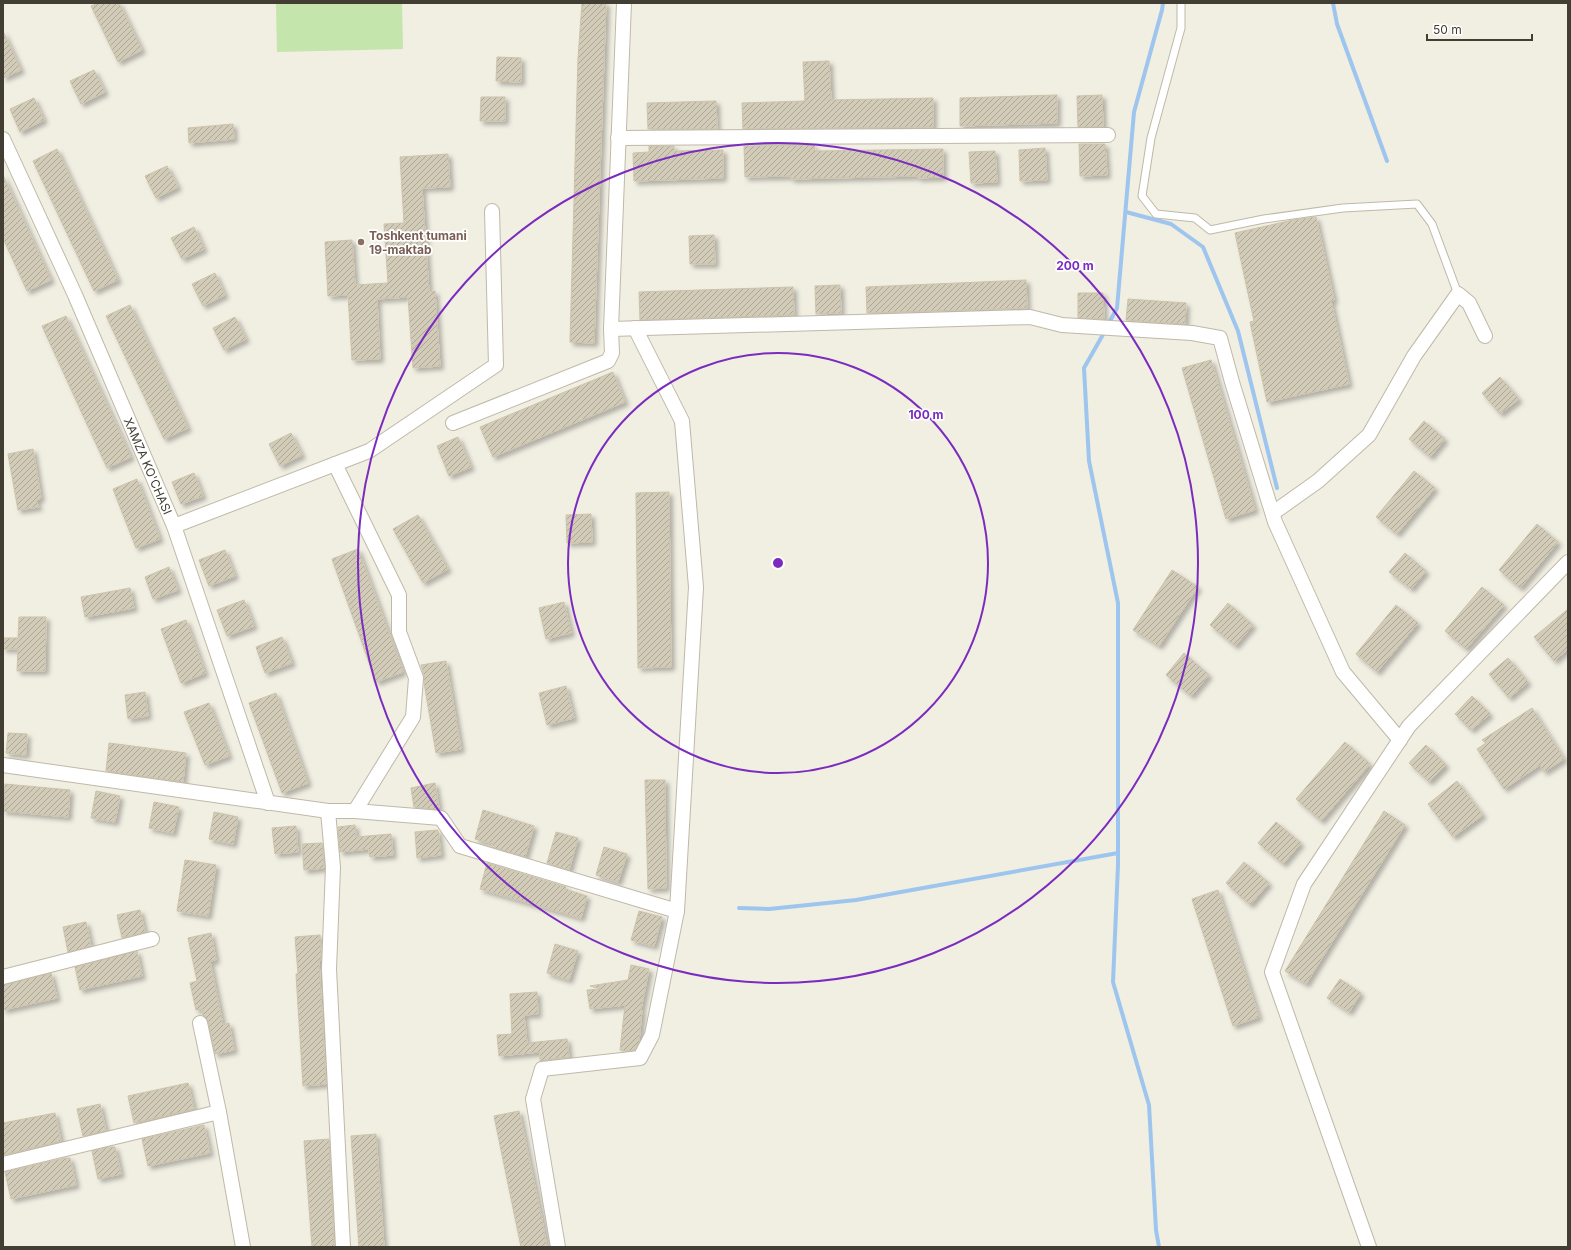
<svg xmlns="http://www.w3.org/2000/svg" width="1571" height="1250" font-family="Inter,sans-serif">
	<defs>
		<pattern id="building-hatch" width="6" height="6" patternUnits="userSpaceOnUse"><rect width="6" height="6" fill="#d2cbb8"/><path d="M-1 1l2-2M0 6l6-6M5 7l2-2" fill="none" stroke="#aca696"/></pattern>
		<filter id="shadow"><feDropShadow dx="3.5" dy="3.5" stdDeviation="2" flood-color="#0004"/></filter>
	</defs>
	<rect width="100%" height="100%" fill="#f1eee2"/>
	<polygon fill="#c4e5ab" points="276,3 402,3 403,49 277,52"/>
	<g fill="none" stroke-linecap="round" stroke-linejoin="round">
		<g stroke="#9ec5ee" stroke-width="4">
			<polyline points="1333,3 1337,24 1387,161"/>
			<polyline points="1126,212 1171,224 1203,247 1238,331 1277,488"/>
			<polyline points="1108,325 1117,308 1134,112 1162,10 1163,3"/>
			<polyline points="1105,331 1084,368 1089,461 1118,603 1118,865 1113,982 1149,1105 1156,1230 1159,1247"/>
			<polyline points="739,908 769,909 856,900 1118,853"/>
		</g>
	</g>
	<g fill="url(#building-hatch)" stroke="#ccc3ab" filter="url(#shadow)">
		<polygon points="98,3 119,3 142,50 118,62 91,6"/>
		<polygon points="582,3 606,3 594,343 570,342 578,58"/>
		<polygon points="3,31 21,70 3,78"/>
		<polygon points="497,57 521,58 521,82 496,81"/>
		<polygon points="829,61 831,100 933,98 933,127 743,129 742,103 805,101 803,62"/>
		<polygon points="94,70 105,92 81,104 70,81"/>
		<polygon points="1057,95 1057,123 960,126 960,98"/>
		<polygon points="1102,95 1103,127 1078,127 1077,96"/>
		<polygon points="481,97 505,97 505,121 480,121"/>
		<polygon points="34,98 44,120 20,132 10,109"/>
		<polygon points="716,101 717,129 648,129 647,103"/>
		<polygon points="233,124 234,139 189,143 188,128"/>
		<polygon points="1079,144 1105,144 1107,175 1080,176"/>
		<polygon points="814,145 815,151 943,149 943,177 918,178 918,176 791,179 791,176 745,177 744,146"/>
		<polygon points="649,146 674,146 674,151 723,150 723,178 634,181 633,153 649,152"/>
		<polygon points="1045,148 1047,180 1020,181 1019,150"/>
		<polygon points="57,149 118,280 94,291 33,161"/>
		<polygon points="995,151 997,182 971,183 969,152"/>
		<polygon points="448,154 450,187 422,188 429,292 435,291 440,366 413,368 408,297 377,299 380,359 352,360 348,295 328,296 325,242 352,240 355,285 388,283 384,224 404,223 400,157"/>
		<polygon points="167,166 178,187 156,198 145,176"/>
		<polygon points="3,175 51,280 27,291 3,238"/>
		<polygon points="1316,217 1334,300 1331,301 1349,384 1267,402 1250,322 1254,321 1235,233 1293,220"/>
		<polygon points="194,227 204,249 182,259 171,238"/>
		<polygon points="714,235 715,264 690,264 689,236"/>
		<polygon points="215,273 225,295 203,306 192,284"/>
		<polygon points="1026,280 1027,308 867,313 866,287"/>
		<polygon points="840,285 841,313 816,314 815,286"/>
		<polygon points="793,287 794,315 640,320 639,292"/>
		<polygon points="1078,293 1103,293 1104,319 1078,318"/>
		<polygon points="1128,299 1186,303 1185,324 1126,320"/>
		<polygon points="130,305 188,428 164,439 106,316"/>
		<polygon points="66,316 131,457 107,468 42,326"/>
		<polygon points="235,317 246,339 224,350 213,328"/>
		<polygon points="1211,360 1255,510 1226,519 1182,368"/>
		<polygon points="613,372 625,402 493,457 480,427"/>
		<polygon points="1500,377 1519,399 1500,414 1482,393"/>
		<polygon points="1424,421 1445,439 1430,457 1409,439"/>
		<polygon points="291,433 302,455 280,466 269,444"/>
		<polygon points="458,437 471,467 449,476 437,446"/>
		<polygon points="33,449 41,498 36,501 39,507 18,510 8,454"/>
		<polygon points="1414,471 1435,488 1397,534 1376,517"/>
		<polygon points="194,473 203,496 181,504 172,482"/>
		<polygon points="137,479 160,539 136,548 113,489"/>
		<polygon points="669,492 671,667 638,668 636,493"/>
		<polygon points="591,514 592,542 567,543 566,515"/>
		<polygon points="418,515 448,569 423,583 393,529"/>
		<polygon points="1537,524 1558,542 1520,588 1499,570"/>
		<polygon points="358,549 403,672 376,682 332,559"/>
		<polygon points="225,550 235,576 209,586 199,560"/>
		<polygon points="1405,553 1426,571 1411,589 1389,572"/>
		<polygon points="169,567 178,590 153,599 145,577"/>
		<polygon points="1172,570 1198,587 1159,646 1133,630"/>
		<polygon points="1482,587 1504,605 1466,649 1445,631"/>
		<polygon points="130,588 134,608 85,617 81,597"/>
		<polygon points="244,600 254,626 227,636 217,610"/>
		<polygon points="564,602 571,633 546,639 539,608"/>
		<polygon points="1228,603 1253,625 1235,646 1210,625"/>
		<polygon points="1396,605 1418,623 1377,672 1356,654"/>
		<polygon points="1568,609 1568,649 1554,661 1534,637"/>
		<polygon points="19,617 46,617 45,671 17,671 18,649 3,649 3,638 18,638"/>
		<polygon points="186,620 205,673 181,683 161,629"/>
		<polygon points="282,637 292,663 265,673 256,647"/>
		<polygon points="1184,653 1209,675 1191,696 1166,675"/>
		<polygon points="1508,658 1528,682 1509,698 1489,674"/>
		<polygon points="446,661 461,749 436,753 424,683 424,675 421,665"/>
		<polygon points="566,686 574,718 547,725 539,693"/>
		<polygon points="145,692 148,716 128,719 125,695"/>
		<polygon points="276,693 308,783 282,793 249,703"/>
		<polygon points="1472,696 1490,714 1471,730 1455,714"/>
		<polygon points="209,703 229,756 205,765 184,712"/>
		<polygon points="1532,708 1564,759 1544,772 1540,765 1504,789 1477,749 1486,743 1482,740"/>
		<polygon points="8,733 27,734 26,755 6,753"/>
		<polygon points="1345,742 1370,764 1321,821 1296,799"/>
		<polygon points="109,743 186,753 183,782 106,771"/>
		<polygon points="1426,745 1446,765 1429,782 1409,763"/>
		<polygon points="645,780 665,780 666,888 648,889"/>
		<polygon points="1457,781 1483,815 1453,837 1428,804"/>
		<polygon points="435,783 439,808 433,809 414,807 411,788"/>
		<polygon points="5,784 70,790 68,817 3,811"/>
		<polygon points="96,791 120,796 115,822 91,818"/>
		<polygon points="154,802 179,807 173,833 149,828"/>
		<polygon points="483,810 534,826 525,857 492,847 493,844 475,839"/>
		<polygon points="1384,811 1405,825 1306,984 1285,971"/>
		<polygon points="214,812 238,817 233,844 209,839"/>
		<polygon points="1276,822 1301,843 1283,864 1258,843"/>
		<polygon points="355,825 356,837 391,834 393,855 370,857 369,849 340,852 338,827"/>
		<polygon points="296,826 298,852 275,854 272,828"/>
		<polygon points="438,830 441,855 417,858 415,832"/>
		<polygon points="556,832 578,838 569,870 547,863"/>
		<polygon points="322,843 324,868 304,870 302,844"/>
		<polygon points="604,847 627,854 618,882 596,875"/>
		<polygon points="185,860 216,865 208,916 177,911"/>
		<polygon points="1244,862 1269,883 1250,905 1226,883"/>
		<polygon points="487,863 566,887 565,889 587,896 581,918 480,889"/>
		<polygon points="1218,890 1259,1017 1233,1026 1192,899"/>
		<polygon points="140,910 145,932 122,938 117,915"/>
		<polygon points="639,911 662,917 654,946 631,940"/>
		<polygon points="86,922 91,946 68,952 63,927"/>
		<polygon points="211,933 216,960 210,961 223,1025 229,1023 234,1050 215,1054 208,1021 203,1015 202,1009 196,1010 190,983 197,981 188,938"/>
		<polygon points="320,935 321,949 321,960 319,960 326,1084 303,1086 296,974 298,974 295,937"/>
		<polygon points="555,944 578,951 569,980 547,973"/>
		<polygon points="137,951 142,976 80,990 75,967"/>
		<polygon points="631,965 649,969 641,1010 642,1010 639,1042 635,1050 626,1051 620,1050 625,1005 590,1009 587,990 601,989 590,986 628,980"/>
		<polygon points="51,973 57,998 3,1010 3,985"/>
		<polygon points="1340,979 1361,993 1349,1012 1327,998"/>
		<polygon points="537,992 538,1014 524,1015 527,1043 567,1039 569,1057 540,1061 540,1052 499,1056 497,1035 512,1034 510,994"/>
		<polygon points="188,1083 194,1109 134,1123 128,1096"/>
		<polygon points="100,1104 106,1131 83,1136 77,1109"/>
		<polygon points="519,1111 542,1220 547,1247 521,1247 494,1116"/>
		<polygon points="55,1113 61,1141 3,1155 3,1123"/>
		<polygon points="204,1125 210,1153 148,1166 142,1139"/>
		<polygon points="376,1134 384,1247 359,1247 351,1136"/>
		<polygon points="329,1139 334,1247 312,1247 304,1141"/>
		<polygon points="109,1147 115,1147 121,1174 98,1179 92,1151"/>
		<polygon points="65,1158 70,1158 76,1185 11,1199 5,1172"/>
	</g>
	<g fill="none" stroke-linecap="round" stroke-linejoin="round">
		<g stroke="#bfb9a8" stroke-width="9">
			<polyline id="service" points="1181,3 1181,28 1151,138 1142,196 1156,214 1195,218 1210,230 1264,219 1343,208 1417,204 1432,224 1458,294"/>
		</g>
		<g stroke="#bfb9a8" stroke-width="16">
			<g id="minor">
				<polyline points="618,138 1108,135"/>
				<polyline points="3,139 75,295 174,526 268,803"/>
				<polyline points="611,329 1030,317 1062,325 1192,333 1220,338 1232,382 1275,522 1343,672 1400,740"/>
				<polyline points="453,423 608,361 612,353 611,329 624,3"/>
				<polyline points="335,464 399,595 399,632 416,678 413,717 355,811"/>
				<polyline points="1273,513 1318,481 1369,435 1414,356 1458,294 1469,303 1485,336"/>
				<polyline points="174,526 369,451 496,365 492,211"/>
				<polyline points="3,765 328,811 355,811 441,818 460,846 677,911"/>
				<polyline points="328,811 333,867 329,969 343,1247"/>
				<polyline points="3,977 152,939"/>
				<polyline points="200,1023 219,1112 243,1247"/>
				<polyline points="3,1164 219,1112"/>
				<polyline points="558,1247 533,1099 542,1069 640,1058 652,1035 677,911 696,587 682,421 635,328"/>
				<polyline points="1369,1247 1272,972 1304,884 1409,726 1568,562"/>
			</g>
		</g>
		<use href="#service" stroke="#fff" stroke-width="7"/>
		<use href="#minor" stroke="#fff" stroke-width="14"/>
	</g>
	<g fill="none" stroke="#7b2cbf" stroke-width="2">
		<circle cx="778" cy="563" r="210"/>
		<circle cx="778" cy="563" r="420"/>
	</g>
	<circle fill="#8d6e63" stroke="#fff" stroke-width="1.5" cx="361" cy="242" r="4"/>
	<g text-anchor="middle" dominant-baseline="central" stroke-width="3.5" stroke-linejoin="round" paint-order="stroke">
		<g font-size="12" font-weight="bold" fill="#785e54" stroke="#fff" text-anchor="start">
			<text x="369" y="235">Toshkent tumani<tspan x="369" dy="14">19-maktab</tspan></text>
		</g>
		<g font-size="12" fill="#423e33" stroke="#fff">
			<text transform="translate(148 466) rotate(67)">XAMZA KO'CHASI</text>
		</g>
	</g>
	<circle cx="778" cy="563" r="6" fill="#7b2cbf" stroke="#fff" stroke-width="2"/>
	<g font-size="12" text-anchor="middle" font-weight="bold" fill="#7b2cbf" stroke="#fff" stroke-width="3.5" stroke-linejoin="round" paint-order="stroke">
		<text x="1075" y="270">200 m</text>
		<text x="926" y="419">100 m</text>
	</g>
	<rect width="1571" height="1250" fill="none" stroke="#423e33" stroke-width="8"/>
	<path d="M1427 34v6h105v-6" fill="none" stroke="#423e33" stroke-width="2"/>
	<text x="1433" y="34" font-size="12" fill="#423e33" stroke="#ffffff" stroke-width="3" paint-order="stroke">50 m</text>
</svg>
